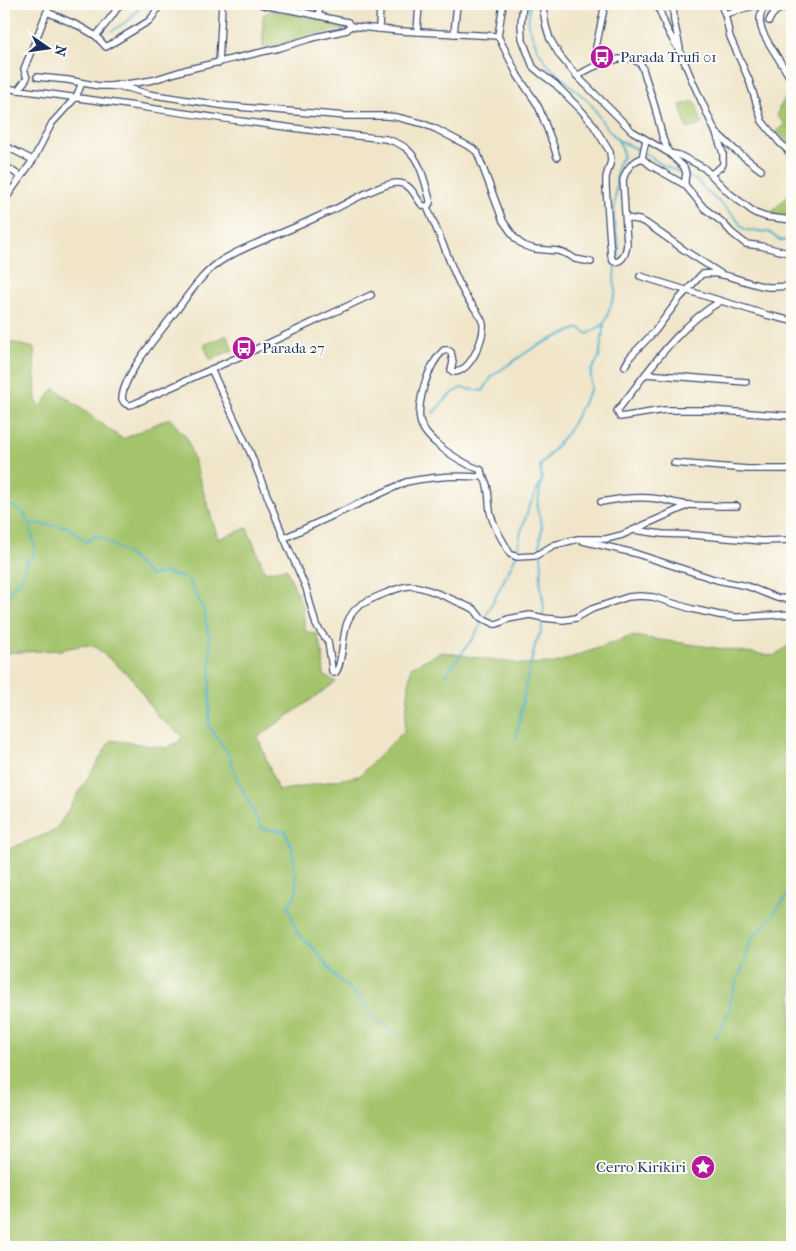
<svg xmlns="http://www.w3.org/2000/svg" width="796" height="1251" font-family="'IM FELL French Canon',serif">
	<rect width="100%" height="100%" fill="#fdfcf7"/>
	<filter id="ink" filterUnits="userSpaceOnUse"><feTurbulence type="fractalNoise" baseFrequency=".02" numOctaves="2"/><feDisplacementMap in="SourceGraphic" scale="10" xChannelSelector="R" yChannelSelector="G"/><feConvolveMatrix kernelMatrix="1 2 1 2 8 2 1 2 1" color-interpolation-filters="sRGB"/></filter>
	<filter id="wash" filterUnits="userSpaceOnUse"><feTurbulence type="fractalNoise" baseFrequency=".0096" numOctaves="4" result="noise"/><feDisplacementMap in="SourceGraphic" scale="20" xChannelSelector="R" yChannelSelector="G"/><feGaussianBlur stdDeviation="1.12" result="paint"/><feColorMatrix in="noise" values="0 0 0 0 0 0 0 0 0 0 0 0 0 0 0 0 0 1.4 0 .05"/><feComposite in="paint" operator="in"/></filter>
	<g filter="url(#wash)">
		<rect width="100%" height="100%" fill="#f0e5c9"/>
		<g fill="#a4c46c" stroke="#607a65">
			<polygon points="271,10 283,13 298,14 322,20 344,22 346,24 346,26 344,29 309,35 307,38 263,48 263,15"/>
			<polygon points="792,88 792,160 786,153 792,147 776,131 785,124 777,116 779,108"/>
			<polygon points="695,101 702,124 687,129 680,105"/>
			<polygon points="792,191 792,216 770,214"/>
			<polygon points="227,335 233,350 210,360 204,345"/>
			<polygon points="6,341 34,348 36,401 42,406 54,388 111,431 123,439 169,418 187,438 218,539 247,528 265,572 286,568 303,607 305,631 317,634 323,656 324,675 336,682 258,737 278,791 359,776 404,731 411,667 441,652 520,664 556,663 632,636 774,656 792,643 792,1247 4,1247 4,851 56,830 111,740 166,748 178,742 183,736 158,717 131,677 94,646 83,645 60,650 4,653 4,343"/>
		</g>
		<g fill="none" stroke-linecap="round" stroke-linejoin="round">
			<g stroke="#4cb2cb" stroke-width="2">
				<polyline points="530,4 528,25 538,50 549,66 591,104 606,127 618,140 641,151"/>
				<polyline points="112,31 129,20 143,4"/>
				<polyline points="645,153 661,164 699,182 706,191 725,207 735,217 742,227 746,230 769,232 778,239 784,241 792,239"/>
				<polyline points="618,258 619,247 614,220 617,167 619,162 623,157 622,148 618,141"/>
				<polyline points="433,413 449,396 460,388 483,391 492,376 533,348 554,338 579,328 588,334 604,324"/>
				<path d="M4,499L5,503C17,510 24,508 29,523L68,527L86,542L97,535L129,555L150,576L166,573L188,579L204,610L211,649L209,726L229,755L238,781L262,829L285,831L292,847L297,891L288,907L298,934L316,951L336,977L366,1004L373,1018L400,1035"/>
				<polyline points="541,550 540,542 542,526 537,508 541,484"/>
				<polyline points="4,602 11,589 21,579 26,562 33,556 35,547 29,523"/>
				<polyline points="445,675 474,637 487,614 517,554 520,535 529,507 542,480 540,466 568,432 591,388 591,371 599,358 604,324 616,291 614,280 615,267"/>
				<polyline points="516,739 527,679 536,642 541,632 544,607 540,580 542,567 541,555"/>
				<path d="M714,1039L722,1026L730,1010V999L746,958C745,948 752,934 762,929L789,893L792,883"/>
				<polyline points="756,1247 757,1246"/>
			</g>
		</g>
	</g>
	<g filter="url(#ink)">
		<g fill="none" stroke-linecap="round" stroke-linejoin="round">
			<g stroke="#3b4a6e" stroke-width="8">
				<g id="minor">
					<polyline points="120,4 112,16 96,36 106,47 149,21 153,16 160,4"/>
					<polyline points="503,4 498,36 518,76 535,101 539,108 553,144 557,157"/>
					<path d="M523,4L521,24L522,38L533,67L540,73L555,84L581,110L592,123L610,152L611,161L606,177V187L611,256L613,261L615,262C624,261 626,252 627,244L623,180C626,169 631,162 642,158L646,140"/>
					<polyline points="542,4 546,26 550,39 560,56 577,76 632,131 669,153 679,155 693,162 704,168 729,193 755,213 766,217 792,220"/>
					<polyline points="657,4 666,27 674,42 680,51 691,78 716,133 723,153 723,164 721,167 711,174"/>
					<polyline points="673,4 674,21 680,48"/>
					<polyline points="721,4 723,10 725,14 730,37 749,80 762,121 779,142 792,154"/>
					<path d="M767,4C750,21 768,41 778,58C783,66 788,74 792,82"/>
					<polyline points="47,12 79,26 96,36"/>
					<polyline points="725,14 760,4"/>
					<polyline points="319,16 319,4"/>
					<path d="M769,21C774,9 781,9 792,6"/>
					<polyline points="350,26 400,31 498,36"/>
					<polyline points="379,29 380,4"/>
					<polyline points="417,32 419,4"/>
					<polyline points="454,34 457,4"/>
					<polyline points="219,63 222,4"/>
					<polyline points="601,63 598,56 596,47 605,4"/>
					<path d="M577,76C591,67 630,48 642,66L655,107L663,139L669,153L684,167L686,173L685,180V185"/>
					<path d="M37,77L68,80L99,86H110L141,82L153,80L185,70L279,48L316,37L347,30L350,26L348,22C330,19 313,14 296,11C284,8 272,8 260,4"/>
					<polyline points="110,86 128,88 148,94 226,106 346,116 386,116 396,117 421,123 436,129 472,148 477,152 503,221 515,238 519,242 525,246 535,249 558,251 569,255 575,259 591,262"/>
					<path d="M4,88C131,104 258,126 386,139C393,141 401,144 407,149C421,161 425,183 430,200V203L427,207L422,205C414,196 412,184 398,183C384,182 349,202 335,209C321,215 307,222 293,228C270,238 246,246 224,259C202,272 188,296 173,315C158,335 123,375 122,399C125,406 130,406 136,403L252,351L371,295"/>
					<polyline points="18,90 27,78 24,69 50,4"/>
					<polyline points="718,134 735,150 761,170"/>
					<polyline points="4,145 9,148 33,160"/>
					<polyline points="642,158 650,165 685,185 704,208 722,222 732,233 746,244 761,246 792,254"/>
					<polyline points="4,165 21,177"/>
					<polyline points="4,201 33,160 52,123 76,97 82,83"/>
					<polyline points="626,218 639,220 646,223 687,252 720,273"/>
					<polyline points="640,276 767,315 792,321"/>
					<path d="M721,301C677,326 648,372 617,411L620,417L665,410H709L792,416"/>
					<path d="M625,366L630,357L655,331L679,299L702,274C725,271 746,284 768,287C776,287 784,286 792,287"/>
					<path d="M211,369L250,452L284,538L306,588L316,625L328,642L331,661L332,671L334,673L336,672C343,662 342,637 347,623C349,618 353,611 358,607C365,601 402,585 411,586C424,586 456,601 469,607L474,609L481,618L491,622L494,624H497L508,619L530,615L544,618L563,620L570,619L576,618L592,609L628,597L640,596L653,597L692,609L719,615L734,617H743L792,614"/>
					<polyline points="646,374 746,382"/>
					<polyline points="674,463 747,469 792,469"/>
					<path d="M481,473C490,484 488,498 490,511C492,525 504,542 510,554L517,557L535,556L554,545L578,539H606L622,535L689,505"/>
					<path d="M601,502C621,498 639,496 659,499C669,501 679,504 690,505C706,506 721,506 737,506"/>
					<polyline points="634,530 662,534 693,535 762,541 792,540"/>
					<path d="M284,538L406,482C430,477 453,475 478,477C481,475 482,474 481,470C476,468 471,466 467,464C452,456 423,438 420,420C418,410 421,397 424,386C428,373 434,359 444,350H448L451,352L453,362L451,370L453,372C470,373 485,338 483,324C481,314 470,304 465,295C457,280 451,265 445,249C439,235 433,221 427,207"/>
					<polyline points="583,541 634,553 717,580 747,586 777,598 792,599"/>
				</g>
			</g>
			<use href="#minor" stroke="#fff" stroke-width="5.5"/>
		</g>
	</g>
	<defs>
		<g id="bus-disc" transform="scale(1.25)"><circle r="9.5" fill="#b5179e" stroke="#fdfcf7"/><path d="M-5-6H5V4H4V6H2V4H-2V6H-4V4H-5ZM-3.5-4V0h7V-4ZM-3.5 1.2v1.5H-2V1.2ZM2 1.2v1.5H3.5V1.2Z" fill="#fff"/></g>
		<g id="sight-disc" transform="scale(1.25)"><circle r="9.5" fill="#b5179e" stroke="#fdfcf7"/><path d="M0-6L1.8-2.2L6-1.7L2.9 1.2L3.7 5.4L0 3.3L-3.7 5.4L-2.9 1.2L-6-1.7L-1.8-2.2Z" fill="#fff"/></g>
	</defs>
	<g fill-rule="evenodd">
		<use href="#bus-disc" x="602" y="57"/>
		<use href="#bus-disc" x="244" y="348"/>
		<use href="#sight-disc" x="703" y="1167"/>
	</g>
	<g text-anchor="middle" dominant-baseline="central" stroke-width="4" stroke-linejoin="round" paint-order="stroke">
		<g font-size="15" fill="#1b2f5e" stroke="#fdfcf7" text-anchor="start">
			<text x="620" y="57">Parada Trufi 01</text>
			<text x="262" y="348">Parada 27</text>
			<text x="686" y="1167" text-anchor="end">Cerro Kirikiri</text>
		</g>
	</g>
	<rect width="796" height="1251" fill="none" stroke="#fdfcf7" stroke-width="20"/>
	<g transform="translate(48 48) rotate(103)" stroke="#fdfcf7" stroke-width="4" paint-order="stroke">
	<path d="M0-4L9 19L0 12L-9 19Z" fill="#1b2f5e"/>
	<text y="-8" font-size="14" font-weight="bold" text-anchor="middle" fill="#1b2f5e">N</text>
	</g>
</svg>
